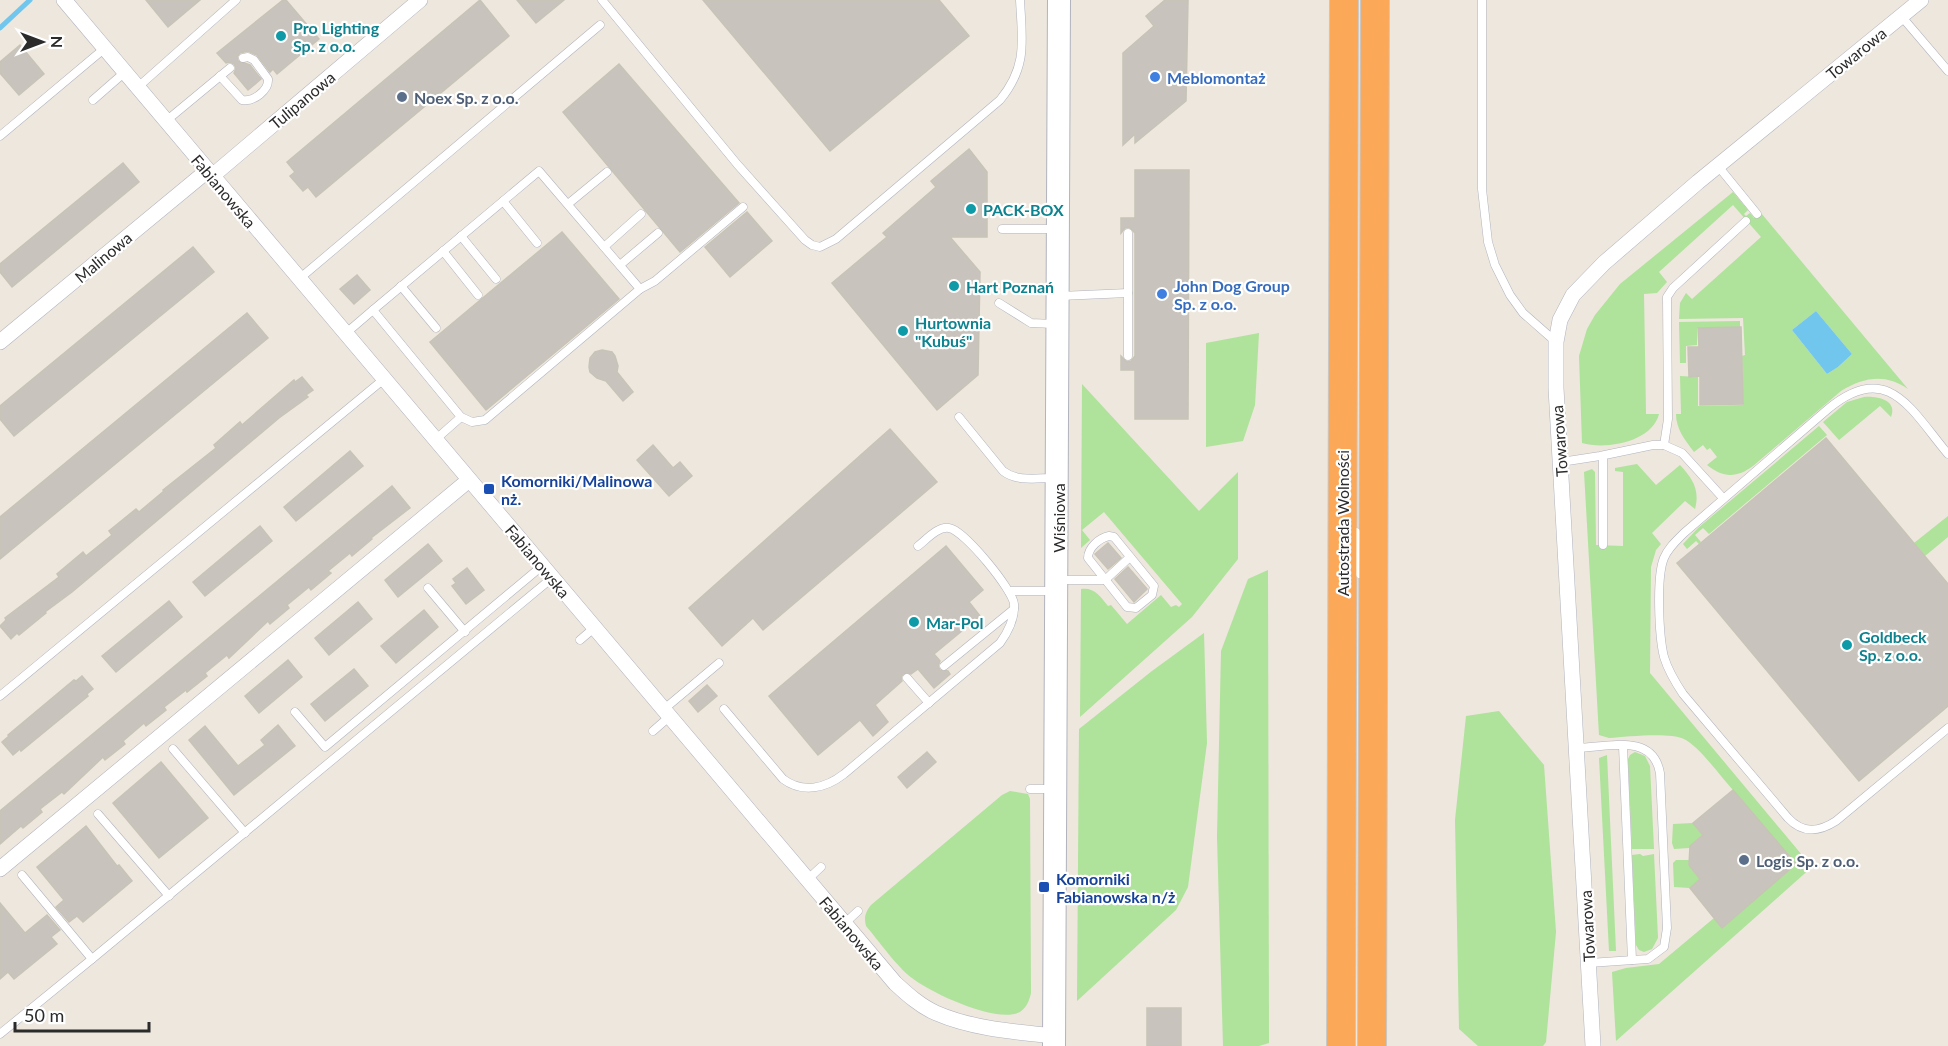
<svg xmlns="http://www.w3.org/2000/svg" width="1948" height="1046" font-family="Lato,sans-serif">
	<rect width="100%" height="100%" fill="#ede7dd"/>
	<g fill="#afe29a" fill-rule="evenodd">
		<path d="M1733,192L1748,210L1744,214L1746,216L1750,213L1754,218L1761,213L1908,389C1886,373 1863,377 1841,391L1753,466C1737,478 1723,478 1707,465L1717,457L1710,448L1707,450L1703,445L1694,452C1685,440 1676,429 1676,414H1681L1680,376L1698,377V406L1743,405L1742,356L1745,355L1743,318L1679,319L1680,303L1686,293L1692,299L1761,237L1733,205L1659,272L1667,282L1657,293L1644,294L1646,414H1659C1652,442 1606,450 1582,443L1579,356L1587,329L1595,315L1620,284ZM1816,311L1852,354L1838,367L1827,374L1792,330Z"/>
		<polygon points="1740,321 1740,327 1697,328 1697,345 1686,346 1686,363 1680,363 1679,322"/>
		<polygon points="1259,333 1255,405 1243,441 1206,447 1206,343"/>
		<path d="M1082,384L1199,511L1238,472V559L1192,617L1080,717L1081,589C1094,587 1100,596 1108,606L1111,605L1127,624L1161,595L1171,607L1176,605L1179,607L1182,604L1104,512L1082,530L1090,540L1081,548Z"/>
		<path d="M1864,397C1877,396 1898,400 1891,417L1880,406L1839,440L1823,422L1847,402Z"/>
		<polygon points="1819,426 1827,435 1709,534 1703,528 1695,535 1701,542 1699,544 1696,541 1687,549 1683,544 1698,528"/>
		<path d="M1637,464L1656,485L1680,465C1693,479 1700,490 1695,509L1685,501L1652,533L1661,544L1656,550L1651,567L1650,673L1812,867L1616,1041L1612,972L1626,968L1659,964L1714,918L1722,927L1733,790C1721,777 1699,746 1684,739C1669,732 1626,737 1609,738L1599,735L1584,472L1592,469L1595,472L1596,545L1623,546V472L1615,471V468Z"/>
		<polygon points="1948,516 1948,537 1925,556 1914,543"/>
		<polygon points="1268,570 1269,1043 1259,1046 1223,1046 1217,837 1221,651 1248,579"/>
		<polygon points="1204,633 1207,743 1188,887 1176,910 1077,1001 1079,729 1152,671"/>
		<polygon points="1499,711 1544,765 1556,932 1546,1042 1543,1046 1478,1046 1459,1029 1455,820 1466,716"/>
		<polygon points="1635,752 1645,756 1650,766 1654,849 1632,849 1628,759 1630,755"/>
		<polygon points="1607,755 1616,951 1609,951 1599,758"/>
		<path d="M1010,791L1028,794L1030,799L1031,993C1029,1001 1027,1007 1020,1012C997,1024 931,993 912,978C897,967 879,941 866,926C864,917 865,913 871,905L1002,795Z"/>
		<polygon points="1693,823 1703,835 1689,848 1674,849 1672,843 1673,824"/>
		<polygon points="1640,854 1643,856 1654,854 1658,938 1652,949 1644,952 1639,950 1636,945 1632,855"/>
		<polygon points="1676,860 1689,860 1689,865 1700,879 1690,888 1674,887 1673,863"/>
	</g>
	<polygon fill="#71c6ed" points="1816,311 1852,354 1838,367 1827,374 1792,330"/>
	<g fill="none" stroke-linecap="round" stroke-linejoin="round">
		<polyline stroke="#71c6ed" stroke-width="5" points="0,28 30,0"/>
	</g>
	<g fill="#c8c4bd" stroke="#c8c3b7" stroke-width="1.5">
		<polygon points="146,0 200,0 168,27"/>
		<polygon points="283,0 286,0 319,39 277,74 273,69 270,72 257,55 248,51 240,53 237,57 238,61 250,65 261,79 248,90 234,73 236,68 234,64 230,62 226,63 217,53"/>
		<polygon points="480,0 509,36 316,197 308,187 303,191 290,176 295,172 287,162"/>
		<polygon points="517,0 564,0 536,23"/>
		<polygon points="703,0 939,0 969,36 830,151"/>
		<polygon points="1165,0 1188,0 1186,101 1135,143 1135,134 1123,145 1123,53 1154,26 1146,16"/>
		<polygon points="20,45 44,74 19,95 0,73 0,62"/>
		<polygon points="619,64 739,203 680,252 563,112"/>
		<polygon points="969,149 987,172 987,237 950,237 980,272 978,375 937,410 832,283 887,237 883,233 936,187 931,181"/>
		<polygon points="123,163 139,182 12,287 0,272 0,264"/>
		<polygon points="1135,170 1189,170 1188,419 1135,419 1135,370 1121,370 1121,356 1127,362 1131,361 1135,356 1135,233 1129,227 1125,228 1121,233 1121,218 1135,218"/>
		<polygon points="747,212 772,241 730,277 705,247"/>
		<polygon points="562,232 619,299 486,410 430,342"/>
		<polygon points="193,247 214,272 14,436 0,419 0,406"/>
		<polygon points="357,275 370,290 354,304 340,289"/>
		<polygon points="247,313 268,338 0,559 0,517"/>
		<polygon points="1741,327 1743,404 1700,405 1700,376 1689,377 1688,347 1699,347 1698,328"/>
		<polygon points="602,350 612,352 615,356 618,366 617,372 633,392 623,401 606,381 597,378 590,372 589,367 590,358 595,352"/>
		<polygon points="302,377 313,390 306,395 308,397 279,418 72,592 45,612 46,613 19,635 17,633 11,639 0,626 6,620 5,618 59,577 57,574 83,552 86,556 112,535 109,531 136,509 139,512 164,491 163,490 216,448 214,445 240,422 242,425 294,380 295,382"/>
		<polygon points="890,429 937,482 763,630 753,618 722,646 689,608"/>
		<polygon points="1826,438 1948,584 1948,706 1859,781 1677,563"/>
		<polygon points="653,445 673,468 680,462 692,476 669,496 637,460"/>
		<polygon points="350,451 363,466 296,521 284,507"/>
		<polygon points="392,486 410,508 371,538 372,539 352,556 350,553 328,571 331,573 311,590 309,587 287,605 289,608 270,624 268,621 229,658 227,655 205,673 207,676 187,692 186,690 164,707 166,710 146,726 144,723 123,741 125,744 105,760 103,757 64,794 62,792 40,809 42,812 23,828 21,826 0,844 0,811"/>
		<polygon points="260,526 272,541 205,596 193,582"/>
		<polygon points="1108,543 1121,558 1108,569 1095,554"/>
		<polygon points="428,544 442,561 398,597 385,580"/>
		<polygon points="946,546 983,590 969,602 980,616 934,654 940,661 938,666 940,670 948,671 950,674 934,688 918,669 911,674 904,673 901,677 902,681 875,705 888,722 873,736 860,720 818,755 769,696"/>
		<polygon points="1128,567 1147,589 1134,602 1115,579"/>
		<polygon points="467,568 484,590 466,604 452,586 456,583 453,579"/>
		<polygon points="169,601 182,617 116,672 102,656"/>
		<polygon points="358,602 372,619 329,655 315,638"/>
		<polygon points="424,610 438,627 396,663 381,646"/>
		<polygon points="288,660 302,677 259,713 245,696"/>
		<polygon points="354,669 368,686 325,721 311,704"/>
		<polygon points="82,676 93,689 87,694 88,696 21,751 20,749 13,755 2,742 9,736 8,735 74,680 76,681"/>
		<polygon points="707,685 717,696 698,712 689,701"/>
		<polygon points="278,725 295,746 234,795 189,740 205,726 238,766 265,745 261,740"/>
		<polygon points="927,752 936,762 907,788 898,777"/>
		<polygon points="161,762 208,818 159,858 113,803"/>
		<polygon points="1733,790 1796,864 1722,928 1690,888 1700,879 1689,865 1690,846 1703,835 1693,823"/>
		<polygon points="86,826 117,866 119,865 132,881 83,922 77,916 69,922 56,907 64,900 37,867"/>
		<polygon points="0,903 25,933 47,915 60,930 51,937 57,944 14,979 8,972 0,979"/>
		<rect x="1147" y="1008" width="34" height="38"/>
	</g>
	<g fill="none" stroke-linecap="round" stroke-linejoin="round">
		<g stroke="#b1b3be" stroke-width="9">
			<g id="lane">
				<path d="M602,0L737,164L805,240L812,245L820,247L836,239L1000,100C1028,66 1022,40 1020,0"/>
				<polyline points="1482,0 1482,189 1488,242 1495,265 1510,295 1523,313 1556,342"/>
				<polyline points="1902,17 1948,71"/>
				<path d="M220,76L242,100C254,102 269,90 268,79L254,60L248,57L243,58"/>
				<polyline points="138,87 236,0"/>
				<polyline points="93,100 125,72"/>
				<polyline points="166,121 230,68"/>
				<polyline points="0,136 105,48"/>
				<polyline points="1718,166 1757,214"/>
				<polyline points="503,201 537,243"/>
				<polyline points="568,204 607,172"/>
				<polyline points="1002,229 1057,229"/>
				<polyline points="461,236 496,279"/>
				<polyline points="604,247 641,214"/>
				<polyline points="443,251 478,295"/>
				<polyline points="620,265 658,233"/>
				<polyline points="299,279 600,25"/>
				<polyline points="401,286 436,328"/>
				<polyline points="640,289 655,281 743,207"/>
				<polyline points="1060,296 1128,293"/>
				<polyline points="999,303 1031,323 1054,324"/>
				<polyline points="373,310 539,171 640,289 485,420 472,422 461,417"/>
				<polyline points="345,334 373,310 461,417 435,440"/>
				<polyline points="1128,356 1128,233"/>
				<path d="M959,417L1003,471C1017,482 1037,478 1054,478"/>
				<polyline points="1664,445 1668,419 1667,297 1673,288 1746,221"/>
				<path d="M1948,454C1911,410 1888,359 1828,409L1684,533C1676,541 1668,548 1664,558C1656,577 1659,637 1664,657C1668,670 1675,682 1683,694L1788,818C1803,834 1819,832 1836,821L1948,728"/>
				<polyline points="1603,456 1603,545"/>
				<polyline points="1561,462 1600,456 1653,445 1664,445 1682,453 1723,498"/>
				<polyline points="1356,532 1360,574"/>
				<path d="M1109,536L1114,537L1154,586L1152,595L1136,608L1127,607L1088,558C1088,548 1099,538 1109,536Z"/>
				<polyline points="1059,580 1105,580 1130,557"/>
				<polyline points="428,588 465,632"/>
				<polyline points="1009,591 1053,591"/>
				<polyline points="580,640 594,628"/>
				<polyline points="944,666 1014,609"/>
				<polyline points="907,678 929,703"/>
				<polyline points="0,696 384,379"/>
				<path d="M724,709L783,779C803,794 826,788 844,774L1000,643C1008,632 1015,619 1014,604C1013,590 964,530 949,528C938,526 926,540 918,546"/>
				<polyline points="663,710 719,663"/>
				<polyline points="295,712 325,747 542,566"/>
				<polyline points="653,731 669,717"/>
				<polyline points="1623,746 1632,960"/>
				<path d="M1578,748C1608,747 1653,733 1660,773L1667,928L1664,947L1648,959L1589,963"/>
				<polyline points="173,749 245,833"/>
				<polyline points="1030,789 1053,789"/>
				<polyline points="98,814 169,896"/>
				<polyline points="22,875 92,959 552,578"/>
				<polyline points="807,880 821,867"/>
				<polyline points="844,924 858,911"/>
				<polyline points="0,1034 92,959"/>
			</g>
		</g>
		<g stroke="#b1b3be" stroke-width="16">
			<g id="street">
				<path d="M64,0L895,983C907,994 920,1006 936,1013C973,1029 1015,1032 1055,1036"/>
				<polyline points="211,177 420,0"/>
				<polyline points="0,342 207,171"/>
				<polyline points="0,869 469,480"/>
				<polyline points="1593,1046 1556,388 1556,342 1560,320 1573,295 1604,263 1698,182 1921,0"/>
			</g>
		</g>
		<g stroke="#b1b3be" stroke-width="24">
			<polyline id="secondary" points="1054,1046 1059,0"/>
		</g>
		<g stroke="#c8c8c8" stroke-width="30">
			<g id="highway">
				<polyline points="1341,1046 1344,0"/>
				<polyline points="1372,1046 1375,0"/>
			</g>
		</g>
		<use href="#lane" stroke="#fff" stroke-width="8"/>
		<use href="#street" stroke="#fff" stroke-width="15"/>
		<use href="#secondary" stroke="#fff" stroke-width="22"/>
		<use href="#highway" stroke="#fca859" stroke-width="28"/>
	</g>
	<g fill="#0f9aa8" stroke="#fff" stroke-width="2">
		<circle cx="281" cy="36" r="6"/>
		<circle cx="971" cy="209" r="6"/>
		<circle cx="954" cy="286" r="6"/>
		<circle cx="903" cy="331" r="6"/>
		<circle cx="914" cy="622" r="6"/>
		<circle cx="1847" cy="645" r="6"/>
	</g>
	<g fill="#3f7fe0" stroke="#fff" stroke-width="2">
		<circle cx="1155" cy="77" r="6"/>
		<circle cx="1162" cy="294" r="6"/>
	</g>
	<g fill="#5c6f8a" stroke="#fff" stroke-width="2">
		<circle cx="402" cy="97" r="6"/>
		<circle cx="1744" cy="860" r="6"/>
	</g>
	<g fill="#1a4fb4" stroke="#fff" stroke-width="2">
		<rect x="483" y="483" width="12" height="12" rx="3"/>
		<rect x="1038" y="881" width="12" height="12" rx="3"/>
	</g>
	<g text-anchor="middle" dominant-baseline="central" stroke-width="4.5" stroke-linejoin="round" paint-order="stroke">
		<g font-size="16" font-weight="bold" fill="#0d838f" stroke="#fff" text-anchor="start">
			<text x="293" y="27">Pro Lighting<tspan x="293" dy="18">Sp. z o.o.</tspan></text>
			<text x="983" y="209">PACK-BOX</text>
			<text x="966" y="286">Hart Poznań</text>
			<text x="915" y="322">Hurtownia<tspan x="915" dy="18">"Kubuś"</tspan></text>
			<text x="926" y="622">Mar-Pol</text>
			<text x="1859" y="636">Goldbeck<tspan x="1859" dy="18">Sp. z o.o.</tspan></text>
		</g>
		<g font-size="16" fill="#2b2b2b" stroke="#fff">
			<text transform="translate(1856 53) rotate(-39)">Towarowa</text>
			<text transform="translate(302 100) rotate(-40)">Tulipanowa</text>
			<text transform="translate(224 191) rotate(50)">Fabianowska</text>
			<text transform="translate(103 257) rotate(-40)">Malinowa</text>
			<text transform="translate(1559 441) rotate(-94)">Towarowa</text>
			<text transform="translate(1058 518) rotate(-90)">Wiśniowa</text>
			<text transform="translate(1342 523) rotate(-90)">Autostrada Wolności</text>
			<text transform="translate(538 561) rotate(50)">Fabianowska</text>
			<text transform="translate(1587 926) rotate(-93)">Towarowa</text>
			<text transform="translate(852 933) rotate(50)">Fabianowska</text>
		</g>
		<g font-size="16" font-weight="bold" fill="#366cbe" stroke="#fff" text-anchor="start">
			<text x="1167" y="77">Meblomontaż</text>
			<text x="1174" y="285">John Dog Group<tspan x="1174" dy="18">Sp. z o.o.</tspan></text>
		</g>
		<g font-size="16" font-weight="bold" fill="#4e5e75" stroke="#fff" text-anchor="start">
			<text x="414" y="97">Noex Sp. z o.o.</text>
			<text x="1756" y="860">Logis Sp. z o.o.</text>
		</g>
		<g font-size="16" font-weight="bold" fill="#164399" stroke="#fff" text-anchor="start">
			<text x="501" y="480">Komorniki/Malinowa<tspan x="501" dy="18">nż.</tspan></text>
			<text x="1056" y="878">Komorniki<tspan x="1056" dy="18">Fabianowska n/ż</tspan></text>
		</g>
	</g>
	<g transform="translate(42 42) rotate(90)" stroke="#ffffff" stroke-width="4.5" paint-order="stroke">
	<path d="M0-4.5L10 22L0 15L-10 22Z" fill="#2b2b2b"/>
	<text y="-9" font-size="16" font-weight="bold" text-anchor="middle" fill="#2b2b2b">N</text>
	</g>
	<path d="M15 1022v9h134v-9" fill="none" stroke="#2b2b2b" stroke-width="3"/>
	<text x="24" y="1022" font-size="18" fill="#2b2b2b" stroke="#ffffff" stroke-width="4.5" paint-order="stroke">50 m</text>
</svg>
